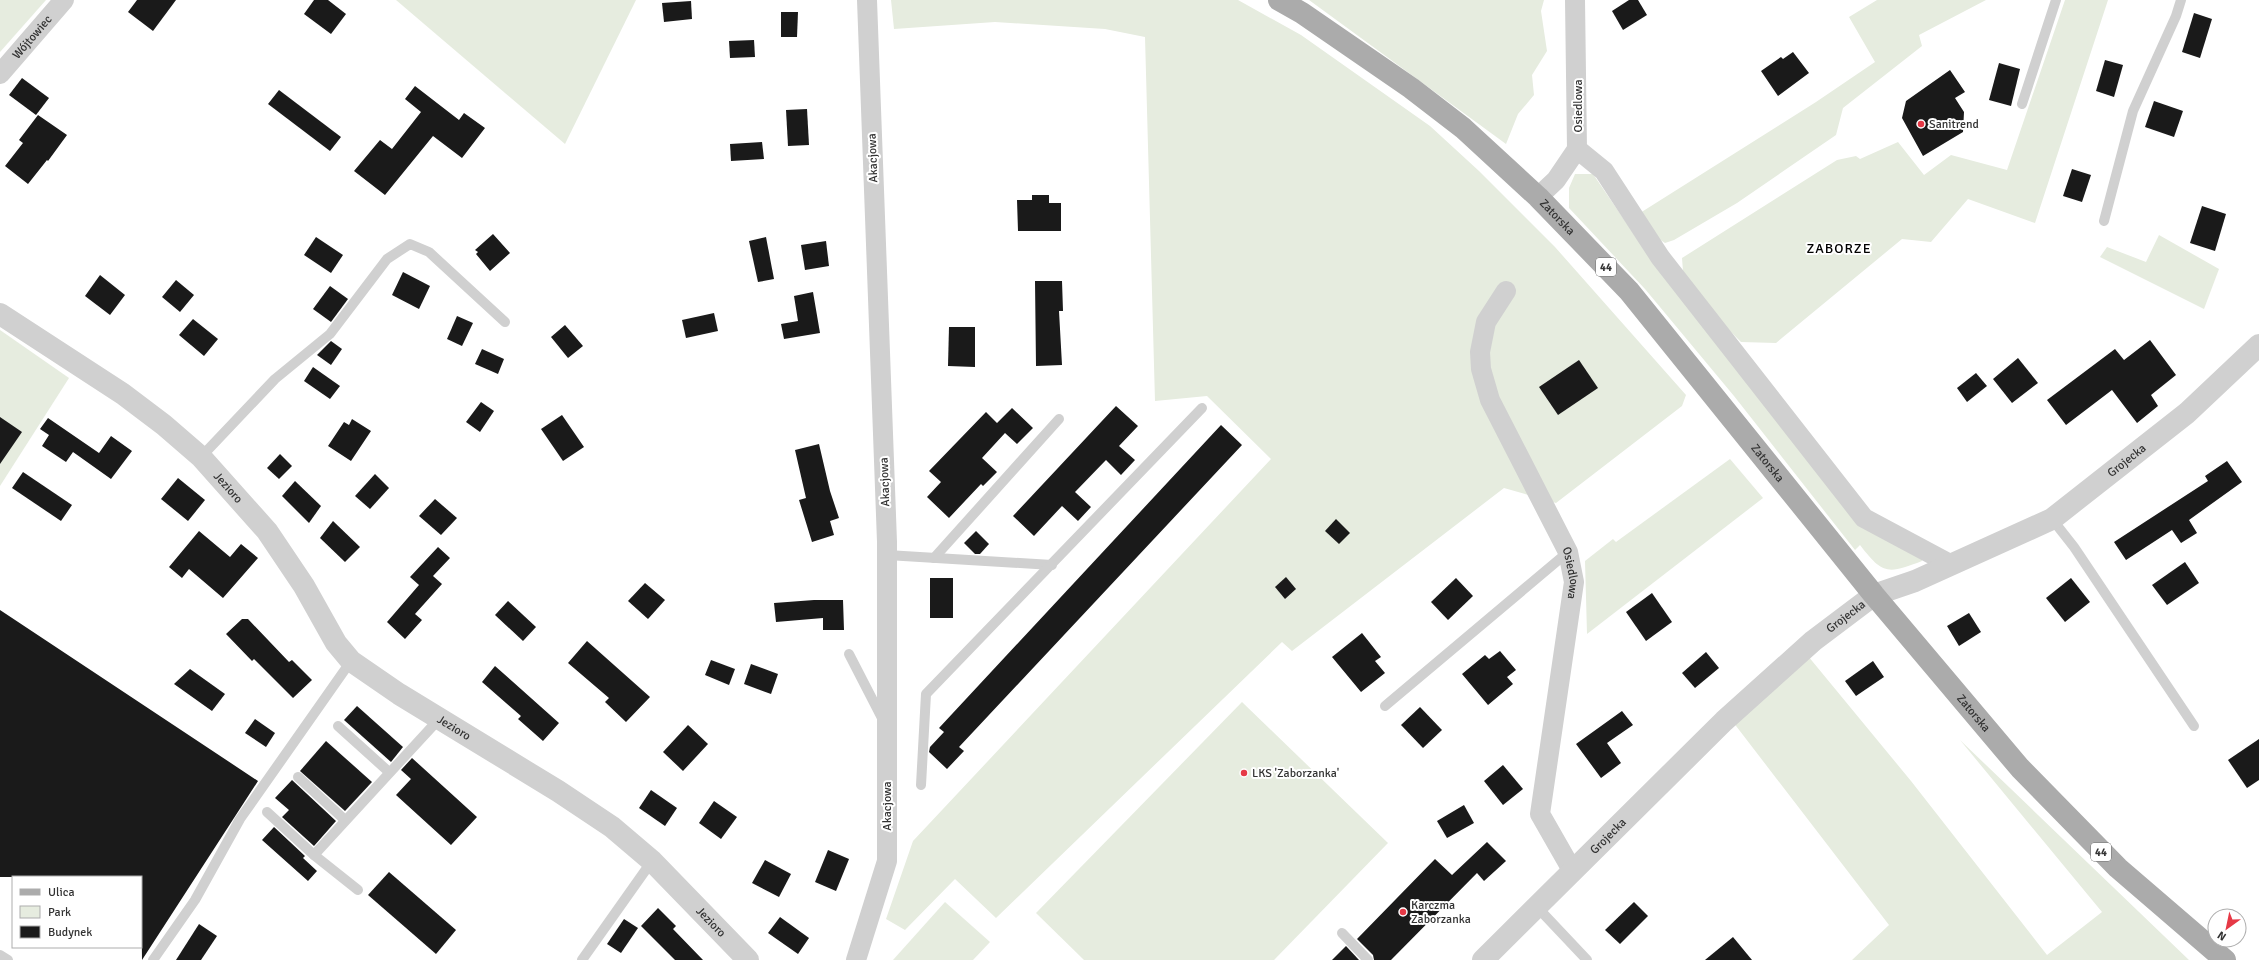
<svg xmlns="http://www.w3.org/2000/svg" width="2259" height="960" font-family="Signika,sans-serif">
	<rect width="100%" height="100%" fill="#fff"/>
	<g fill="#e6ecdf">
		<polygon points="0,0 46,0 0,52"/>
		<polygon points="396,0 636,0 565,144"/>
		<polygon points="891,0 1238,0 1301,35 1430,126 1479,171 1555,247 1686,395 1682,406 1556,503 1504,488 1292,651 1282,642 996,918 955,879 905,930 886,919 913,841 1271,459 1207,396 1155,401 1145,37 1105,29 995,22 894,29"/>
		<polygon points="1309,0 1544,0 1541,11 1547,51 1532,75 1534,95 1518,114 1506,144"/>
		<polygon points="1877,0 1986,0 1919,35 1922,46 1843,108 1836,135 1737,203 1674,240 1665,243 1659,239 1640,213 1816,102 1875,62 1849,17"/>
		<polygon points="2065,0 2108,0 2035,223 1968,199 1931,242 1902,239 1776,343 1741,342 1724,325 1683,271 1682,258 1837,160 1856,156 1860,159 1898,142 1924,175 1951,155 2007,170"/>
		<path d="M1575,174H1593L1653,262L1867,530L1921,555L1922,561C1888,574 1883,575 1860,545L1855,550L1734,396L1645,289L1569,208V188Z"/>
		<polygon points="2159,235 2219,269 2204,309 2100,257 2107,247 2146,262"/>
		<polygon points="0,330 69,378 0,486"/>
		<polygon points="1730,459 1763,498 1587,634 1585,561 1613,539 1616,542"/>
		<polygon points="1808,656 1911,781 2047,955 2102,912 1960,740 2189,960 1852,960 1889,925 1733,722"/>
		<polygon points="1242,702 1388,843 1274,960 1084,960 1036,913"/>
		<polygon points="945,902 990,942 973,960 893,960"/>
	</g>
	<g fill="#1a1a1a">
		<polygon points="137,0 176,0 153,31 128,12"/>
		<polygon points="314,0 328,0 346,14 331,34 304,14"/>
		<polygon points="1629,0 1638,0 1647,15 1623,30 1612,11"/>
		<polygon points="691,1 692,19 664,22 662,3"/>
		<polygon points="781,12 798,12 797,37 781,37"/>
		<polygon points="2194,13 2212,19 2200,58 2182,52"/>
		<polygon points="754,40 755,57 730,58 729,41"/>
		<polygon points="1793,52 1809,73 1778,96 1761,71 1781,57 1783,59"/>
		<polygon points="2105,60 2123,65 2114,97 2096,91"/>
		<polygon points="1999,63 2020,69 2011,106 1989,100"/>
		<polygon points="1950,70 1965,92 1955,98 1964,112 1963,132 1923,156 1902,118 1906,101"/>
		<polygon points="22,78 49,98 36,115 9,95"/>
		<polygon points="415,86 459,120 464,113 485,128 462,158 433,136 385,195 354,171 380,140 392,149 421,112 405,99"/>
		<polygon points="279,90 341,137 330,151 268,104"/>
		<polygon points="2154,101 2183,111 2174,137 2145,127"/>
		<polygon points="807,109 809,145 788,146 786,110"/>
		<polygon points="38,115 67,135 48,161 47,160 28,184 5,166 23,143 19,140"/>
		<polygon points="762,142 764,159 731,161 730,144"/>
		<polygon points="2072,169 2091,175 2082,202 2063,196"/>
		<polygon points="1032,195 1049,195 1049,203 1061,203 1061,231 1018,231 1017,200 1032,200"/>
		<polygon points="2202,206 2226,214 2215,251 2190,243"/>
		<polygon points="493,234 510,253 490,271 476,254 478,252 475,250"/>
		<polygon points="316,237 343,255 331,273 304,255"/>
		<polygon points="766,237 774,279 758,282 749,241"/>
		<polygon points="826,241 829,266 805,270 801,245"/>
		<polygon points="403,272 430,286 419,309 392,295"/>
		<polygon points="100,275 125,295 110,315 85,296"/>
		<polygon points="176,280 194,295 180,312 162,297"/>
		<polygon points="1035,281 1062,281 1063,311 1059,311 1062,365 1036,366"/>
		<polygon points="330,286 348,299 331,322 313,309"/>
		<polygon points="813,292 820,333 784,339 781,324 798,321 794,296"/>
		<polygon points="714,313 718,331 686,338 682,320"/>
		<polygon points="457,316 473,323 462,346 447,339"/>
		<polygon points="193,319 218,339 204,356 179,335"/>
		<polygon points="565,325 583,346 568,358 551,337"/>
		<polygon points="949,327 975,327 975,367 948,366"/>
		<polygon points="2150,340 2176,375 2151,395 2158,406 2137,423 2112,390 2066,425 2047,400 2115,349 2124,360"/>
		<polygon points="331,341 342,349 331,365 317,355"/>
		<polygon points="482,349 504,359 498,374 475,364"/>
		<polygon points="2018,358 2038,383 2012,403 1993,379"/>
		<polygon points="1579,360 1598,388 1558,415 1539,387"/>
		<polygon points="313,367 340,386 330,399 304,381"/>
		<polygon points="1976,373 1987,386 1967,402 1957,388"/>
		<polygon points="481,402 494,411 480,432 466,422"/>
		<polygon points="1116,406 1138,426 1119,446 1135,460 1121,475 1106,460 1075,492 1091,507 1078,521 1062,506 1034,536 1013,516"/>
		<polygon points="1012,408 1033,428 1017,444 1005,433 982,458 997,472 983,486 981,484 949,518 927,497 941,482 929,471 986,412 997,423"/>
		<polygon points="562,415 584,447 563,461 541,429"/>
		<polygon points="0,417 22,432 0,464"/>
		<polygon points="48,418 99,453 111,436 132,451 111,479 73,452 66,462 42,446 49,435 40,429"/>
		<polygon points="352,419 371,431 351,461 328,446 344,422 349,425"/>
		<polygon points="1221,425 1242,445 959,747 964,751 947,769 929,752 930,747 944,732 939,728"/>
		<polygon points="819,444 830,491 839,518 830,521 834,535 812,542 799,500 806,498 795,450"/>
		<polygon points="280,454 292,466 279,479 267,468"/>
		<polygon points="2227,461 2242,482 2189,520 2197,533 2181,543 2172,530 2126,560 2114,542 2208,481 2205,476"/>
		<polygon points="23,472 72,505 61,521 12,488"/>
		<polygon points="375,474 389,488 370,509 355,496"/>
		<polygon points="178,478 205,500 188,521 161,499"/>
		<polygon points="295,481 321,506 309,523 282,496"/>
		<polygon points="435,499 457,518 441,535 419,516"/>
		<polygon points="1336,519 1350,533 1339,544 1325,531"/>
		<polygon points="333,521 360,547 345,562 320,538"/>
		<polygon points="199,531 230,557 241,544 258,558 223,598 189,569 182,578 169,567"/>
		<polygon points="976,531 989,544 980,554 975,554 964,543"/>
		<polygon points="438,547 450,558 433,576 442,584 415,614 422,620 405,639 387,622 419,585 410,577"/>
		<polygon points="2185,562 2199,583 2167,605 2152,585"/>
		<polygon points="1286,577 1296,589 1285,599 1275,587"/>
		<rect x="930" y="578" width="23" height="40"/>
		<polygon points="1456,578 1473,596 1448,620 1431,602"/>
		<polygon points="2071,578 2090,602 2065,622 2046,598"/>
		<polygon points="645,583 665,600 648,619 628,601"/>
		<polygon points="1652,593 1672,622 1646,641 1626,612"/>
		<polygon points="814,600 843,600 844,630 823,630 823,618 776,622 774,603"/>
		<polygon points="508,601 536,627 523,641 495,615"/>
		<polygon points="0,610 258,781 142,960 141,877 0,877"/>
		<polygon points="1969,613 1981,632 1959,646 1947,626"/>
		<polygon points="242,619 248,619 289,662 292,660 312,680 293,698 254,659 252,661 226,634"/>
		<polygon points="1362,633 1381,657 1375,661 1385,673 1361,692 1332,657"/>
		<polygon points="587,641 650,697 626,722 605,702 609,698 568,663"/>
		<polygon points="1500,651 1516,670 1507,677 1513,684 1488,705 1462,674 1485,655 1489,659"/>
		<polygon points="1706,652 1719,668 1695,688 1682,673"/>
		<polygon points="711,660 735,669 729,685 705,675"/>
		<polygon points="1873,661 1884,677 1856,696 1845,681"/>
		<polygon points="751,664 778,674 771,694 744,684"/>
		<polygon points="495,666 559,723 543,741 518,719 521,716 482,682"/>
		<polygon points="190,669 225,694 212,711 174,684"/>
		<polygon points="357,706 403,747 391,762 344,720"/>
		<polygon points="1420,707 1442,730 1423,748 1401,725"/>
		<polygon points="1622,711 1633,725 1607,743 1621,763 1601,778 1576,744"/>
		<polygon points="255,719 275,733 266,747 245,733"/>
		<polygon points="688,725 708,744 683,771 663,752"/>
		<polygon points="2259,739 2259,780 2247,788 2228,760"/>
		<polygon points="326,741 372,782 345,811 300,771"/>
		<polygon points="412,758 477,817 451,845 396,795 411,779 401,770"/>
		<polygon points="1503,765 1523,789 1503,805 1484,781"/>
		<polygon points="292,780 336,821 314,846 282,817 289,810 275,798"/>
		<polygon points="651,790 677,808 665,826 639,808"/>
		<polygon points="714,801 737,817 721,839 699,823"/>
		<polygon points="1464,805 1474,823 1447,838 1437,821"/>
		<polygon points="274,827 305,856 303,858 317,871 308,881 262,840"/>
		<polygon points="1487,842 1506,861 1484,881 1477,873 1391,960 1374,960 1373,955 1357,939 1435,859 1452,875"/>
		<polygon points="828,850 849,859 836,891 815,882"/>
		<polygon points="765,860 791,874 779,897 752,883"/>
		<polygon points="389,872 456,930 436,954 368,895"/>
		<polygon points="1634,902 1648,916 1620,944 1605,930"/>
		<polygon points="658,908 676,926 673,929 703,960 675,960 641,926"/>
		<polygon points="780,917 809,938 798,954 768,933"/>
		<polygon points="624,919 638,928 621,953 607,944"/>
		<polygon points="199,924 217,936 201,960 176,960"/>
		<polygon points="1733,937 1752,960 1705,960"/>
		<polygon points="1346,946 1359,960 1332,960"/>
	</g>
	<g fill="none" stroke-linecap="round" stroke-linejoin="round">
		<g stroke="#d0d0d0" stroke-width="10">
			<polyline points="2022,104 2056,0"/>
			<polyline points="2104,221 2133,111 2176,16 2181,0"/>
			<polyline points="201,457 275,379 330,334 387,259 410,244 429,252 505,322"/>
			<polyline points="2052,519 2074,547 2194,726"/>
			<polyline points="887,555 1052,565"/>
			<polyline points="934,558 1059,419"/>
			<polyline points="849,654 883,720"/>
			<polyline points="1385,706 1568,552"/>
			<polyline points="338,726 389,772"/>
			<polyline points="298,777 345,820"/>
			<polyline points="921,785 926,694 1202,408"/>
			<polyline points="267,812 314,855"/>
			<polyline points="358,890 314,855 440,718"/>
			<polyline points="1537,907 1587,960"/>
			<polyline points="1342,933 1368,960"/>
			<polyline points="0,955 8,960"/>
			<polyline points="153,960 195,900 240,819 351,661"/>
			<polyline points="582,960 652,861"/>
		</g>
		<g stroke="#d0d0d0" stroke-width="20">
			<path id="s1" d="M0,74L64,0"/>
			<polyline points="1577,149 1604,171 1660,257 1864,518 1950,564"/>
			<polyline points="1538,197 1556,180 1577,149 1575,0"/>
			<path id="s2" d="M1506,291L1486,322L1480,352L1481,369L1490,400L1568,552L1574,582L1540,814L1572,870"/>
			<polyline points="856,960 887,861 887,542 867,0"/>
		</g>
		<g stroke="#d0d0d0" stroke-width="22">
			<path id="s3" d="M0,314L123,394L164,425L201,457L267,531L304,586L336,643L351,661L399,694L558,791L612,827L652,861L748,960"/>
			<path id="s4" d="M1483,960L1724,721L1813,641L1874,595L1915,581L2052,519L2187,413L2259,345"/>
		</g>
		<path stroke="#ababab" stroke-width="22" id="s5" d="M1279,0L1302,13L1411,88L1463,128L1538,197L1629,291L1874,595L2020,768L2118,868L2225,960"/>
	</g>
	<g fill="#e63946" stroke="#fff" stroke-width="1.5">
		<circle cx="1921" cy="124" r="4"/>
		<circle cx="1244" cy="773" r="4"/>
		<circle cx="1403" cy="912" r="4"/>
	</g>
	<g text-anchor="middle" dominant-baseline="central" stroke-width="4" stroke-linejoin="round" paint-order="stroke">
		<g fill="#fff" stroke="#707070" stroke-width="1">
			<rect x="1596" y="258" width="20" height="18" rx="3"/>
			<rect x="2091" y="843" width="20" height="18" rx="3"/>
		</g>
		<g font-size="11" font-weight="bold" fill="#333">
			<text x="1606" y="267">44</text>
			<text x="2101" y="852">44</text>
		</g>
		<g font-size="12" fill="#333" stroke="#fff">
			<text stroke="none"><textPath href="#s1" startOffset="49">Wójtowiec</textPath></text>
			<text transform="translate(1578 106) rotate(-90)">Osiedlowa</text>
			<text transform="translate(873 158) rotate(-92)">Akacjowa</text>
			<text stroke="none"><textPath href="#s5" startOffset="354">Zatorska</textPath></text>
			<text stroke="none"><textPath href="#s4" startOffset="824">Grojecka</textPath></text>
			<text stroke="none"><textPath href="#s5" startOffset="678">Zatorska</textPath></text>
			<text transform="translate(885 482) rotate(-92)">Akacjowa</text>
			<text stroke="none"><textPath href="#s3" startOffset="288">Jezioro</textPath></text>
			<text stroke="none"><textPath href="#s2" startOffset="309">Osiedlowa</textPath></text>
			<text stroke="none"><textPath href="#s4" startOffset="500">Grojecka</textPath></text>
			<text stroke="none"><textPath href="#s5" startOffset="1002">Zatorska</textPath></text>
			<text stroke="none"><textPath href="#s3" startOffset="624">Jezioro</textPath></text>
			<text transform="translate(887 806) rotate(-90)">Akacjowa</text>
			<text stroke="none"><textPath href="#s4" startOffset="176">Grojecka</textPath></text>
			<text stroke="none"><textPath href="#s3" startOffset="948">Jezioro</textPath></text>
		</g>
		<g font-size="12" fill="#333" stroke="#fff" text-anchor="start">
			<text x="1929" y="124">Sanitrend</text>
			<text x="1252" y="773">LKS 'Zaborzanka'</text>
			<text x="1411" y="905">Karczma<tspan x="1411" dy="14">Zaborzanka</tspan></text>
		</g>
		<g font-size="14" letter-spacing="1" fill="#000" stroke="#fff">
			<text x="1839" y="248">ZABORZE</text>
		</g>
	</g>
	<rect x="12" y="876" width="130" height="72" fill="#ffffff" stroke="#adadad"/>
	<rect x="20" y="889" width="20" height="6" fill="#ababab" stroke="#adadad"/>
	<text x="48" y="896" font-size="12" fill="#333333">Ulica</text>
	<rect x="20" y="906" width="20" height="12" fill="#e6ecdf" stroke="#adadad"/>
	<text x="48" y="916" font-size="12" fill="#333333">Park</text>
	<rect x="20" y="926" width="20" height="12" fill="#1a1a1a" stroke="#adadad"/>
	<text x="48" y="936" font-size="12" fill="#333333">Budynek</text>
	<g transform="translate(2227 928) rotate(213)"><circle r="19" fill="#ffffff" stroke="#adadad"/>
	<path d="M0-3L7 15L0 10L-7 15Z" fill="#e63946"/>
	<text y="-6" font-size="11" font-weight="bold" text-anchor="middle" fill="#333333">N</text>
	</g>
</svg>
